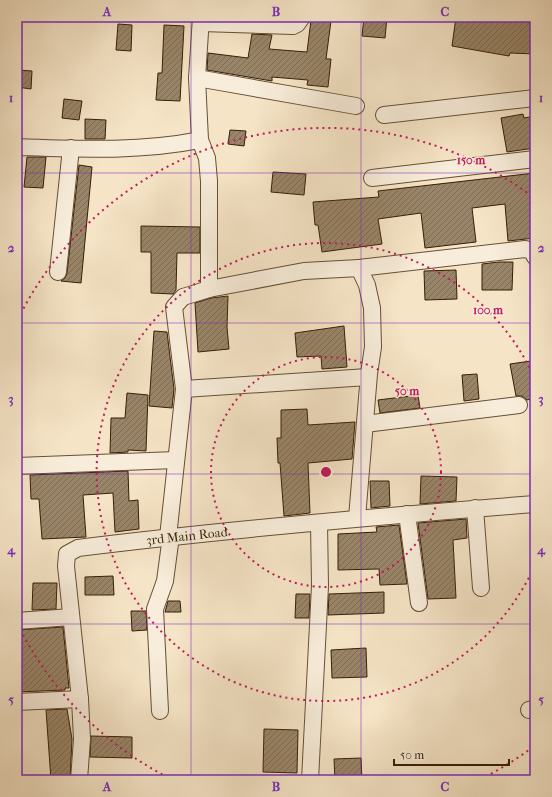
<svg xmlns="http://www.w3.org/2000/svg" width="552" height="797" font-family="'IM FELL French Canon',serif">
	<defs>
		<pattern id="building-hatch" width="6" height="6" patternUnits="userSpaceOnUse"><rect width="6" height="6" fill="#998569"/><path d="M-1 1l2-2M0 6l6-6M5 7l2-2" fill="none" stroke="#7e6c54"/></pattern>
	</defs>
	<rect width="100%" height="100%" fill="#f5e4c6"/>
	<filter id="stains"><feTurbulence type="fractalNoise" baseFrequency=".005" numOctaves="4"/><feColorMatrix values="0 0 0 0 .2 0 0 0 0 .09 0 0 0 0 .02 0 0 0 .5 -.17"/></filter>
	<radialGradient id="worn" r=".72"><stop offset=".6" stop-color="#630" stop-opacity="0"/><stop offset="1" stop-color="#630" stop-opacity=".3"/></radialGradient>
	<g fill="url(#building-hatch)" stroke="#351f05">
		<polygon points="364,17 387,17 385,38 362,36"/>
		<polygon points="456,17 535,17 535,54 510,53 509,56 452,46"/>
		<polygon points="311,20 331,21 326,59 331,59 328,87 307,85 308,80 272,77 272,81 207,70 208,53 248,58 252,34 272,35 269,49 307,52"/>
		<polygon points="118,24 132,25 131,51 116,50"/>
		<polygon points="164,25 184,26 180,101 156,100 158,73 162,73"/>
		<polygon points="18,70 32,71 31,89 17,87"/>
		<polygon points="64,99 82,101 79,120 62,118"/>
		<polygon points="523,114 524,118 535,116 535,148 507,152 501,118"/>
		<polygon points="85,119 106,120 105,139 85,139"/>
		<polygon points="230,130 246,131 244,146 228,144"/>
		<polygon points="27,157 46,157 43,188 24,187"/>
		<polygon points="79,165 92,167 81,283 61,281 65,278 67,273"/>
		<polygon points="273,172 306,174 304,195 271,192"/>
		<polygon points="535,173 535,189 532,190 535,238 508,241 505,204 472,208 476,242 425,248 421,213 378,219 382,244 322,252 318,225 315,225 313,202 379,197 378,191"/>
		<polygon points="141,226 200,227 200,253 177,253 176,290 173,294 151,293 151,252 141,252"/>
		<polygon points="499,262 513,262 512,290 482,290 482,264"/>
		<polygon points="456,270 457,299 425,300 424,271"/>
		<polygon points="228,296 227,327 229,349 198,352 195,303 211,298"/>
		<polygon points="344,326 347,367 322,369 321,356 297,357 295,333"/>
		<polygon points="154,331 167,332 174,389 172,408 149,406"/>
		<polygon points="531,361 535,382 535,398 527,400 522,396 516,396 510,364"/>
		<polygon points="477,374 479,399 464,401 462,375"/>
		<polygon points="127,393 148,395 146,451 128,450 128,452 110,453 111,418 125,418"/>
		<polygon points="418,395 420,408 380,413 378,400"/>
		<polygon points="307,409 308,425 355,422 352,459 308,463 310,513 284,516 280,463 278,463 277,438 281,438 281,410"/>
		<polygon points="128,471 129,501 138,500 139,529 115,532 113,493 83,495 86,537 42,539 39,499 31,499 30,475"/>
		<polygon points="421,476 457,477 456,501 420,504"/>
		<polygon points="370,481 389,481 390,506 371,508"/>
		<polygon points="466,519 467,538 453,540 456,598 428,599 418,523"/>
		<polygon points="399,525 407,584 380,585 379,569 338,570 338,534 377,532 376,527"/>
		<polygon points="113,576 114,595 85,595 85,577"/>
		<polygon points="33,583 57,583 56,609 32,610"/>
		<polygon points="384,592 384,613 328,615 329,594"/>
		<polygon points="296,594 310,594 309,618 295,618"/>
		<polygon points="168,601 180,601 181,612 165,612"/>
		<polygon points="131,611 146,611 147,630 132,631"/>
		<polygon points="63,627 69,688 65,688 65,690 17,692 17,630"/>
		<polygon points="366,648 367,677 332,678 331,650"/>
		<polygon points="67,709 72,739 70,780 51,780 46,710"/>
		<polygon points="264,729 298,730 297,773 263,772"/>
		<polygon points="91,736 132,737 132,758 90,757"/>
		<polygon points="361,758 362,780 335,780 334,759"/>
	</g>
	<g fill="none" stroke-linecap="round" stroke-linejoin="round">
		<g stroke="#655035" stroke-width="18">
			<g id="minor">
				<polyline points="201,17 197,78 200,140 207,158 209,181 209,289"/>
				<polyline points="201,23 293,26 297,24 302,17"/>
				<polyline points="197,78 356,106"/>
				<polyline points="384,115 535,98"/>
				<path d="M17,147C78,149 140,152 200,140"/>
				<polyline points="372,178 535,159"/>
				<polyline points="359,268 525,249 532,251 535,257"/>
				<polyline points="58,272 71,148"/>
				<polyline points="184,389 368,377"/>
				<polyline points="365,424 519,405"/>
				<polyline points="17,466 176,460"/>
				<polyline points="475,508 481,588"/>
				<polyline points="407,514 419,603"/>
				<polyline points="168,537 184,389 174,307 183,297 209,289 304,271 359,268 367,285 372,308 373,347 369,374 357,518"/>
				<polyline points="17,621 71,617"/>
				<polyline points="17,702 80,699"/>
				<polyline points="529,710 535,709"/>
				<polyline points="160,711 155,609 165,581 171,536"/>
				<path id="s1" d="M79,780L82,739L80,699L66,566L67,554L78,548C230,529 382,516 535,504"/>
				<polyline points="310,780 320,586 319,523"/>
			</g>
		</g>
		<use href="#minor" stroke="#f8edda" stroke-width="16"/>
	</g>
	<path fill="none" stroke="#7b2cbf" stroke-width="1" stroke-opacity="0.55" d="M191,17V780M361,17V780M17,173H535M17,323H535M17,474H535M17,624H535"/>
	<g fill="none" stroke="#c2185b" stroke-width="2" stroke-dasharray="2 4">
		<circle cx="326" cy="472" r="115"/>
		<path d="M534 567A229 229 0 1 1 534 377"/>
		<path d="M533 747A344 344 0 0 1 479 780M173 780A344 344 0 0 1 18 625M18 319A344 344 0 0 1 533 197"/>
	</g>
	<g text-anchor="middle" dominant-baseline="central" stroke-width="3" stroke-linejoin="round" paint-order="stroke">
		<g font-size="13" fill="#351f05" stroke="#f8edda">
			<text stroke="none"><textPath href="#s1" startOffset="349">3rd Main Road</textPath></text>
		</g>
	</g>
	<circle cx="326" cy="472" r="6" fill="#c2185b" stroke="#f8edda" stroke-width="2"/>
	<g font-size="12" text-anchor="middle" font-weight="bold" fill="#c2185b" stroke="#f8edda" stroke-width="3" stroke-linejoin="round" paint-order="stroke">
		<text x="471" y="164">150 m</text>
		<text x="488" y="314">100 m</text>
		<text x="407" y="395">50 m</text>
	</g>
	<rect width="552" height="797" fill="none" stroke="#f5e4c6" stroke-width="44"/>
	<path d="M394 759v6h115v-6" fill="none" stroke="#351f05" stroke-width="2"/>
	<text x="400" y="759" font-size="12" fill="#351f05" stroke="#f8edda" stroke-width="3" paint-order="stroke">50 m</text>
	<rect x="22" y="22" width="508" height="753" fill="none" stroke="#7b2cbf" stroke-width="1.5"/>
	<g font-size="13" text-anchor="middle" font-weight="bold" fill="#7b2cbf">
		<text x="107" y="16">A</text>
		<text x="276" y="16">B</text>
		<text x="445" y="16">C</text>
		<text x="11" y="102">1</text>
		<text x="541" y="102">1</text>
		<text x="11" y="252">2</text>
		<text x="541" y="252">2</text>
		<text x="11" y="403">3</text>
		<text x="541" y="403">3</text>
		<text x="11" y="554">4</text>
		<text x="541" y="554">4</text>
		<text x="11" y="704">5</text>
		<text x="541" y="704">5</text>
		<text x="107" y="791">A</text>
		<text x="276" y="791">B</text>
		<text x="445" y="791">C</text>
	</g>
	<rect width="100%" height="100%" filter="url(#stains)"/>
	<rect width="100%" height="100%" fill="url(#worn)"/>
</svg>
